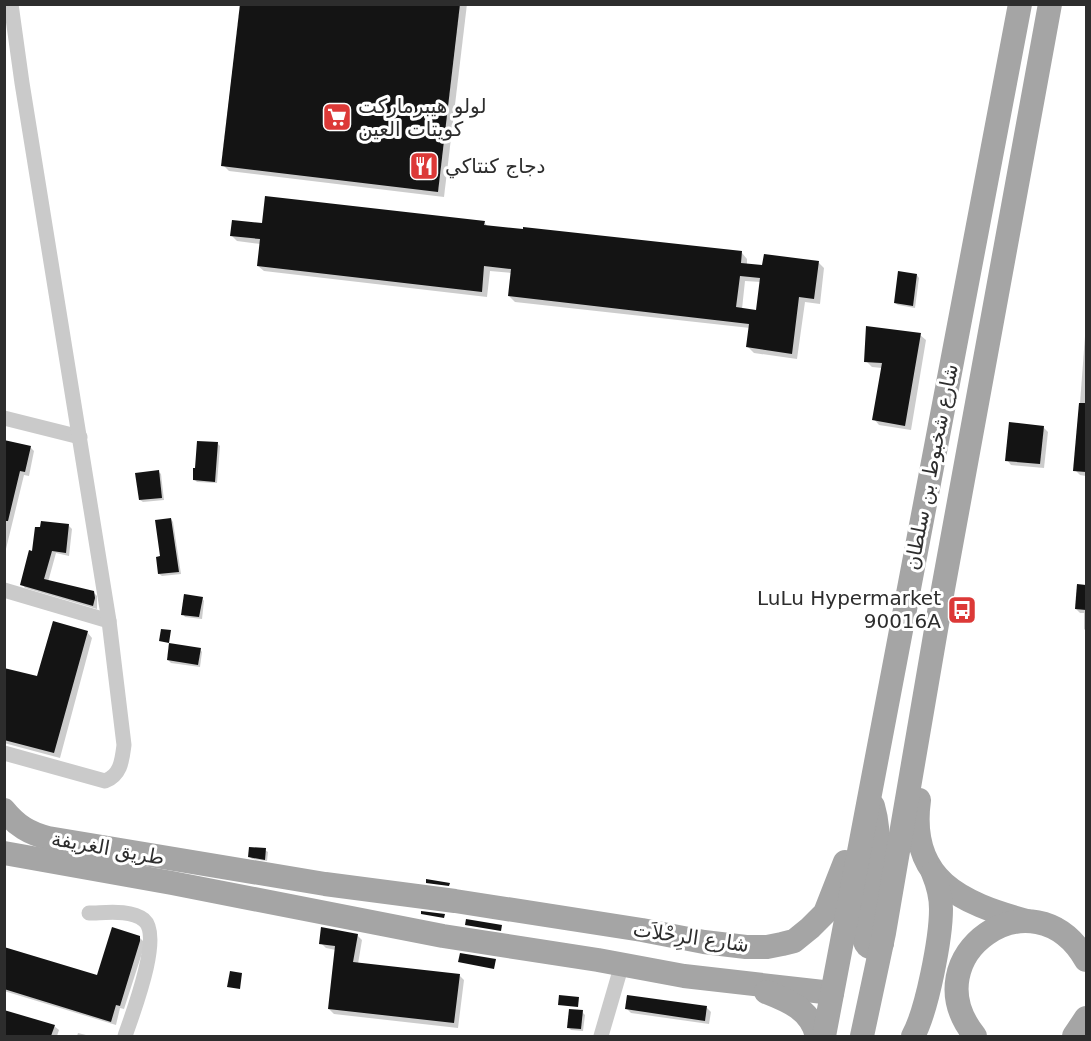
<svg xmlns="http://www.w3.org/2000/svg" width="1091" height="1041" font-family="'DejaVu Sans','Noto Sans Arabic',sans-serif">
	<rect width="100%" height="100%" fill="#fff"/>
	<g fill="#0003" fill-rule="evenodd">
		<polygon points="242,4 467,4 444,197 229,171 223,165"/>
		<path d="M484,222L488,227L742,253L747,259V265L763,267L819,263L824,268L820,304L805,302L797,359L754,353L748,347L750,328L515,302L509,296L512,273L490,271L487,297L264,271L258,266L261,244L237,241L232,236L263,225ZM745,281L761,282L757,311L742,309Z"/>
		<polygon points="917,275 919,278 915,308 898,305 895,303"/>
		<polygon points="1086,323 1086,476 1080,475 1075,470"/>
		<polygon points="920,335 926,340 911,430 879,425 874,419 882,368 872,367 866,361"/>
		<polygon points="1043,427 1048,432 1044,468 1011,465 1007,460"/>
		<polygon points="4,441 30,447 34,451 29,476 24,475 6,549"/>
		<polygon points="218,444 220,446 217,483 197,482 194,479 197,470"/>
		<polygon points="158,471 161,474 164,500 143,502 140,500"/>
		<polygon points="171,519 173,522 181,574 162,576 159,574"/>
		<polygon points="68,525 72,529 69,556 56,553 48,582 93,592 97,596 97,609 25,588 22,584 34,553"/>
		<polygon points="1078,586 1086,586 1086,631 1084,629 1084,613 1080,613 1076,609"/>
		<polygon points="202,598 204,601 202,619 185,617 183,614"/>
		<polygon points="87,632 92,638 60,758 4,743 4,669 38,678"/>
		<polygon points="200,649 202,652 200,667 171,663 168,660"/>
		<polygon points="265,850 268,852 267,861 252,859 249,856"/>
		<polygon points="357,935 362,940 358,964 459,975 464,980 458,1028 334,1014 329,1009 336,950 326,948 321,943"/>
		<polygon points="139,937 144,942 144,947 124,1009 120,1008 116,1025 4,991 4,948 98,977"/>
		<polygon points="707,1008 711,1012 709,1024 631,1013 627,1009"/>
		<polygon points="4,1011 54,1026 59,1030 57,1036 4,1036"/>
		<polygon points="582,1012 585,1015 583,1031 571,1030 568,1027"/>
		<polygon points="78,1033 90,1036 77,1036"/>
	</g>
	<g fill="#141414" fill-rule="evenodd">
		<polygon points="240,4 460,4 438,192 221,166"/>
		<path d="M265,196L485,221L484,225L523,229V227L742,251L741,263L762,265L764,254L819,261L814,299L799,297L792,354L746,347L749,324L508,296L511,269L484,266L482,292L257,266L260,239L230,236L232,220L262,223ZM740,276L760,278L756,310L736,307Z"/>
		<polygon points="898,271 917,274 913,306 894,303"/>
		<polygon points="866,326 921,333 905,426 872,420 882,363 864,362"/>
		<polygon points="1079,403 1086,403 1086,472 1073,471"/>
		<polygon points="1009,422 1044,426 1040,464 1005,461"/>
		<polygon points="4,440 31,446 25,472 20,471 8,521 4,521"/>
		<polygon points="197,441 218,442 215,482 193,480 193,468 195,468"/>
		<polygon points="159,470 162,498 139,500 135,473"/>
		<polygon points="171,518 179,572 158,574 156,557 160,556 155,520"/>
		<polygon points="41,521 69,524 66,553 52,551 44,579 94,591 95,598 93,606 20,585 29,550 32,551 35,527 40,527"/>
		<polygon points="1077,584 1086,585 1086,610 1075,609"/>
		<polygon points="184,594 203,597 199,617 181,615"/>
		<polygon points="53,621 88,631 54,753 4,740 4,668 37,676"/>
		<polygon points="161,629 171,630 169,643 159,641"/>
		<polygon points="169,643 201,648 198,665 167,660"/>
		<polygon points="249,847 266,848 265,860 248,857"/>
		<polygon points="426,879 450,883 449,886 426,883"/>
		<polygon points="421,911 445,914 444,918 421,914"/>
		<polygon points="466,919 502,925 501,931 465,925"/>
		<polygon points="112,927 140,936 140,941 120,1006 116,1005 111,1022 4,989 4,947 97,975"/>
		<polygon points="321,927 358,934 353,962 460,974 454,1023 328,1009 335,946 319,944"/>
		<polygon points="460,953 496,959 494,969 458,962"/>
		<polygon points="230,971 242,973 240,989 227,987"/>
		<polygon points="559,995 579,997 578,1007 558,1005"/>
		<polygon points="627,995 707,1006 705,1021 625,1009"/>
		<polygon points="569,1009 583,1010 581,1029 567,1028"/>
		<polygon points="4,1010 55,1025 51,1036 4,1036"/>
	</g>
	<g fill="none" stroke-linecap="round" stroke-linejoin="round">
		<g stroke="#cacaca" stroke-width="15">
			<polyline points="4,418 80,437"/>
			<polyline points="4,590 109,621"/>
			<path d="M4,753L105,781C121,775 122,760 124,745L109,621L22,83L11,4"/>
			<path d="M89,913C105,913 130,909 144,920C163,936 132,1015 125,1036"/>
			<polyline points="601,1036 622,964"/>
		</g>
		<g stroke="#a5a5a5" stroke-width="24">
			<path d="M919,800C908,880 961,903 1027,921"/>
			<path d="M873,806C886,851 869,894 864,939C867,949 875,951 882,943"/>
			<path d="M4,810C17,826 29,833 48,838L325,884L455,901L642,930L704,942L746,947H767L782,944L794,941L810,928L825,913L845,862"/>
			<polyline points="4,853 172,883 443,936 598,960 684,976 832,993"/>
			<path d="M766,992C789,1001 811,1010 817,1036"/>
			<polyline points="824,1036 1020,4"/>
			<polyline points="862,1036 884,933 943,589 1050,4"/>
			<path d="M913,1036C927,1011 941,938 941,909C941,896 938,885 933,873"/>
			<path d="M975,1036C910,956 1034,869 1086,960"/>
			<polyline points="1074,1036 1086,1018"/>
		</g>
	</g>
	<defs>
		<g id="supermarket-square" transform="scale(1.5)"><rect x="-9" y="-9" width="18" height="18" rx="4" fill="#dc3937" stroke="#fff"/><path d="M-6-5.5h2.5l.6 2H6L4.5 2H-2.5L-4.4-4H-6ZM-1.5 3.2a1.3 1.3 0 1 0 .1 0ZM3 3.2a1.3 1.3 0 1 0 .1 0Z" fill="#fff"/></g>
		<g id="restaurant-square" transform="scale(1.5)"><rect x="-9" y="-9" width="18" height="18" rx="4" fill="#dc3937" stroke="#fff"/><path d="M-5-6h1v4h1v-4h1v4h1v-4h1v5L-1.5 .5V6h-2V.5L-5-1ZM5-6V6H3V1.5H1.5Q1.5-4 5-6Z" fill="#fff"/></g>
		<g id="bus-square" transform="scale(1.5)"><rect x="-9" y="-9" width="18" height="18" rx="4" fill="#dc3937" stroke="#fff"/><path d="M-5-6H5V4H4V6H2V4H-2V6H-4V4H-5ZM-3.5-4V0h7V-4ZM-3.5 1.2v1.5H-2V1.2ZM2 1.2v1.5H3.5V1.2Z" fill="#fff"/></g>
	</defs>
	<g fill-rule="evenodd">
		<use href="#supermarket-square" x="337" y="117"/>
		<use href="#restaurant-square" x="424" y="166"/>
		<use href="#bus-square" x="962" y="610"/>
	</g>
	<g text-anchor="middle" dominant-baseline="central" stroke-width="6" stroke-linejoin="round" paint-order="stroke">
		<g font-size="20" fill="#2d2d2d" stroke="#fff" text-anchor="start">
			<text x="358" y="106">لولو هيبرماركت<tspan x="358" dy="23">كويتات العين</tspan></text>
			<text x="445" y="166">دجاج كنتاكي</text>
			<text x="941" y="598" text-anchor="end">LuLu Hypermarket<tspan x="941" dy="23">90016A</tspan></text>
		</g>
		<g font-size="20" fill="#2d2d2d" stroke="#fff">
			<text transform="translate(931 467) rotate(-79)">شارع شخبوط بن سلطان</text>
			<text transform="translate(108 848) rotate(10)">طريق الغريفة</text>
			<text transform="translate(691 937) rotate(8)">شارع الرِحْلاَت</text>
		</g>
	</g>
	<rect width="1091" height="1041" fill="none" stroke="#2d2d2d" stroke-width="12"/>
</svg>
